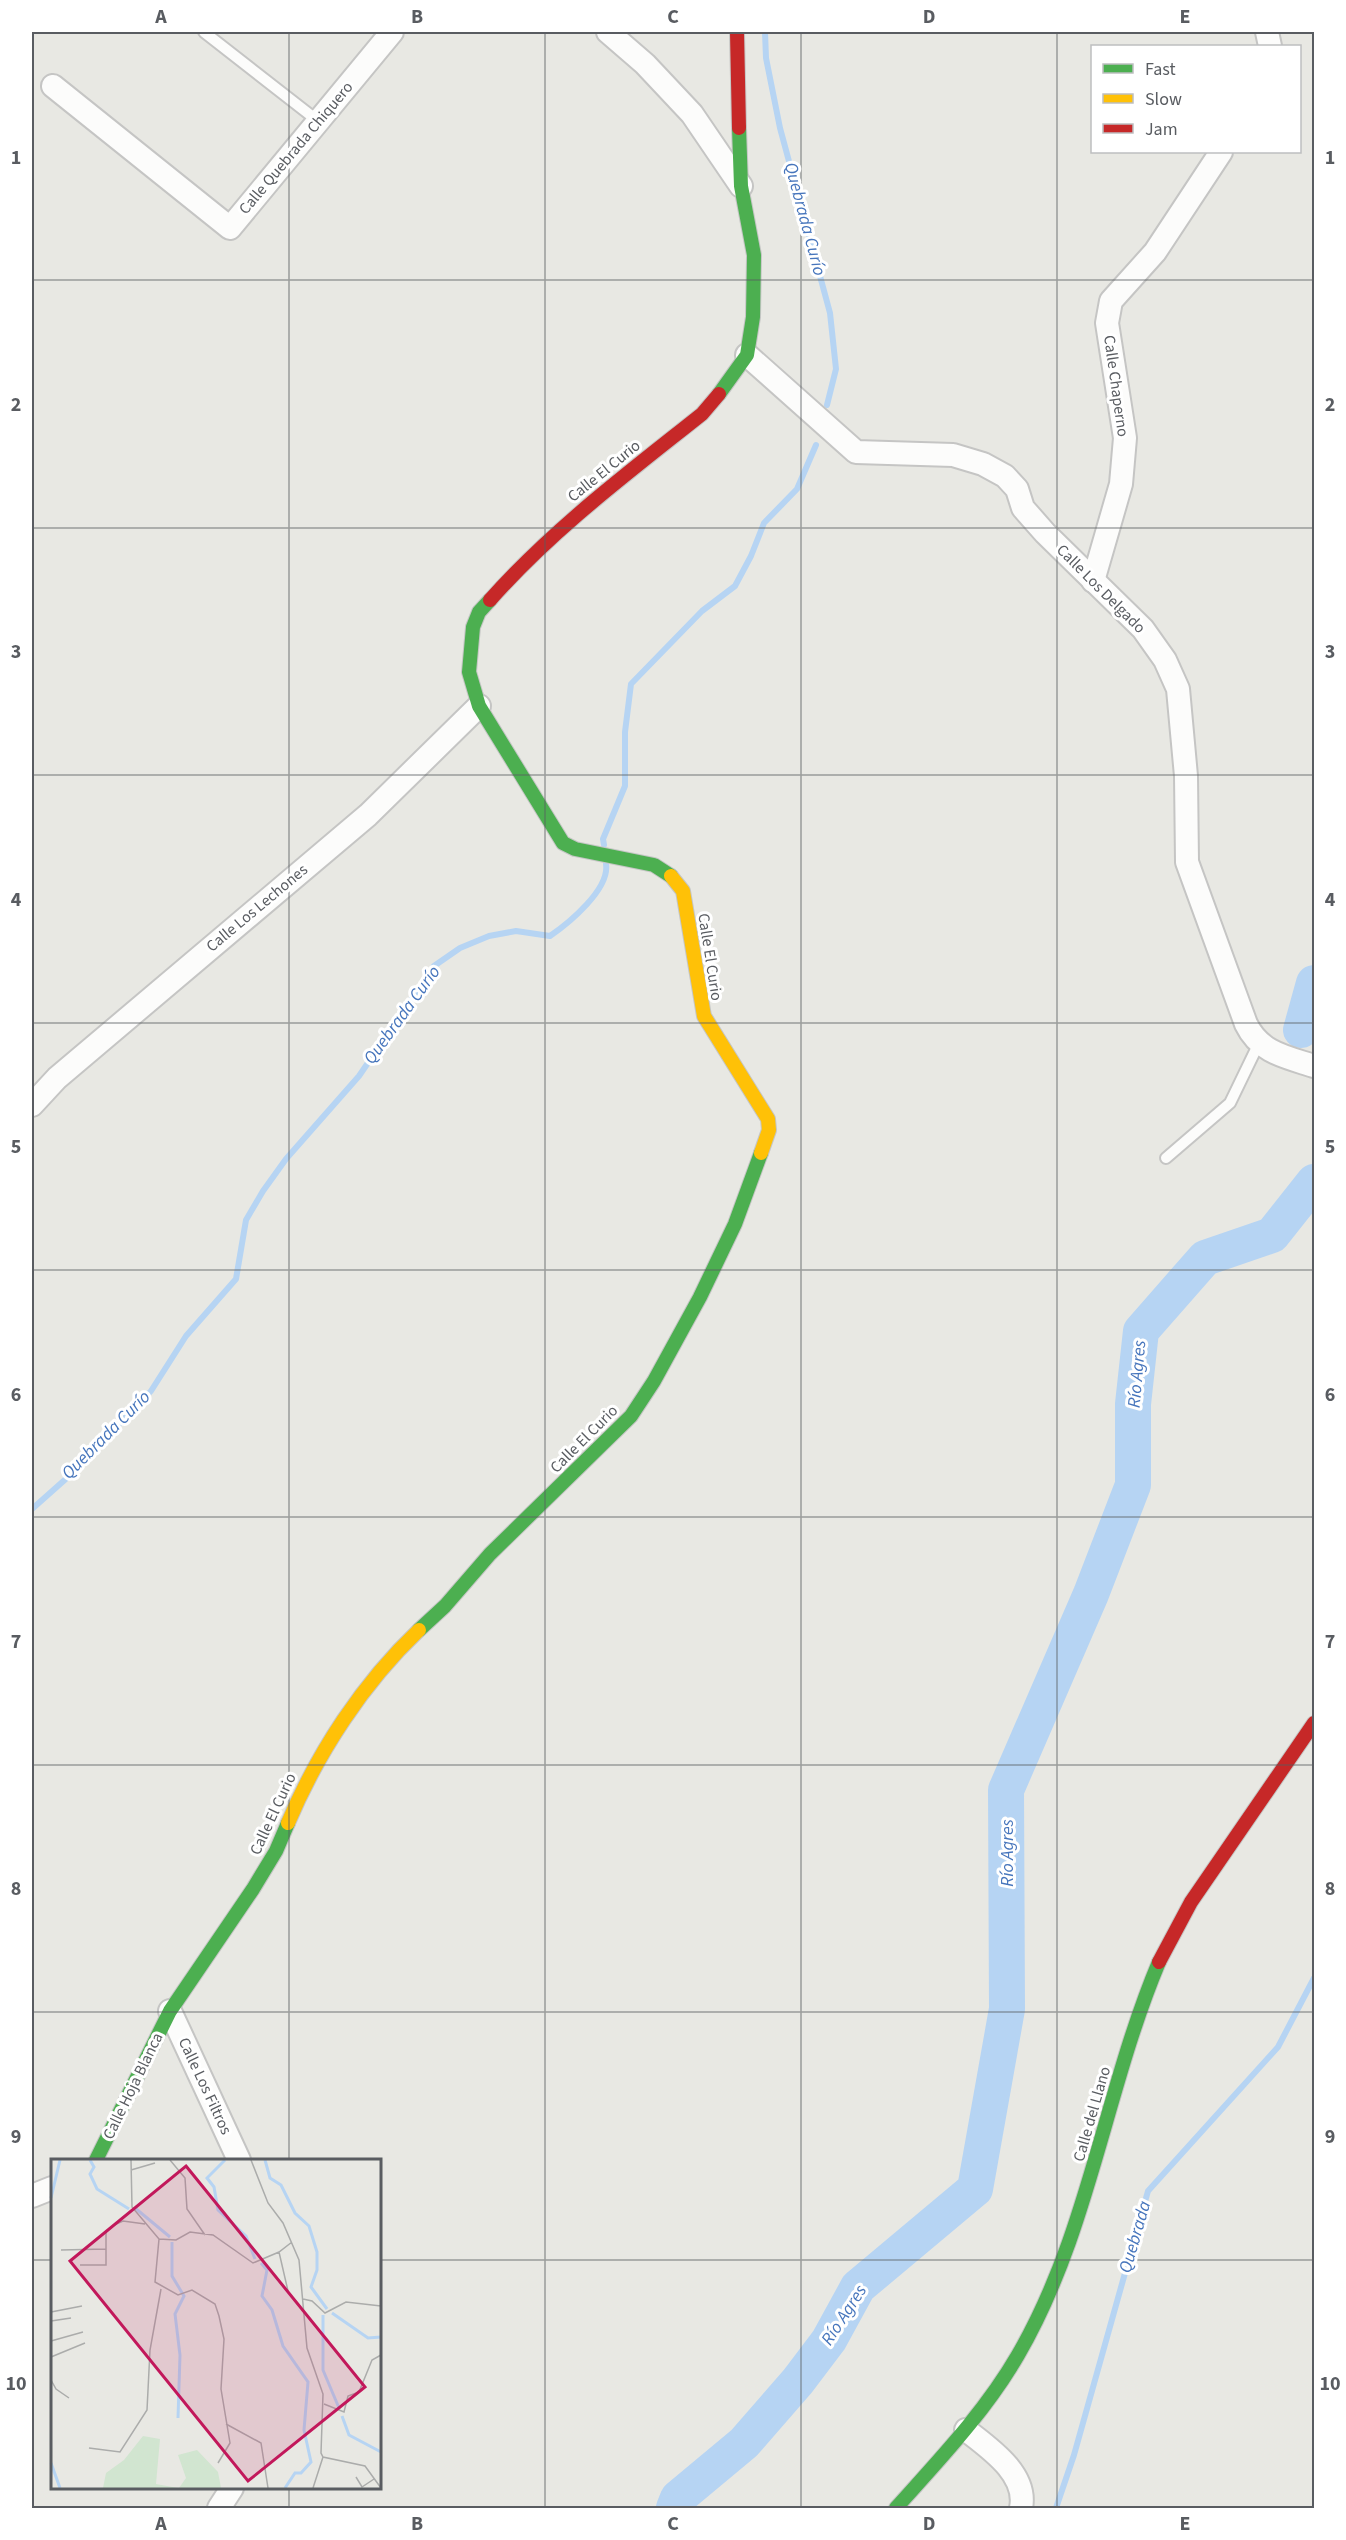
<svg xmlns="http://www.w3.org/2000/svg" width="1346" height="2540" font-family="'Source Sans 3',sans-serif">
	<rect width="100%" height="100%" fill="#e8e8e3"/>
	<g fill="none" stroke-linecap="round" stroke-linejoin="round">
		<g stroke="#b6d4f3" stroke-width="6">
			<polyline points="765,32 766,58 780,128 830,313 836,369 827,405"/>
			<polyline points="604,845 603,839 625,786 625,732 631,684 702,611 735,586 751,556 764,523 797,489 816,445"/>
			<path d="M32,1509L68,1477L151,1391L186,1336L236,1279L246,1220L263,1191L286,1159L359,1076L434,966L460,948L489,936L516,931L550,936C569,923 610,889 606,864"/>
			<polyline points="1056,2508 1074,2455 1148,2191 1278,2047 1314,1978"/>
		</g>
		<g stroke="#b6d4f3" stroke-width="36">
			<polyline points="1301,1030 1314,983"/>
			<polyline points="674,2508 678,2498 744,2443 798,2381 829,2340 858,2287 975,2189 1007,2009 1006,1790 1091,1594 1133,1485 1133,1404 1141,1331 1205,1258 1272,1235 1314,1182"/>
		</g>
		<g stroke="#c5c5c4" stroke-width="14">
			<g id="lane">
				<polyline points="204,32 318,121"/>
				<polyline points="1166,1158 1230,1103 1259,1043"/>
			</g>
		</g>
		<g stroke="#c5c5c4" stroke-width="26">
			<g id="street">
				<polyline points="608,32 645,64 692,114 741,186"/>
				<polyline points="1267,32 1270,46"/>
				<polyline points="53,86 230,228 392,32"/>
				<path d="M747,355L856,452L953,455L983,464L1005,476L1017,489L1023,508L1045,533L1143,629L1165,660L1178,689L1186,776L1187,862L1246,1024C1260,1053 1286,1057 1314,1066"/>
				<polyline points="1093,581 1121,484 1125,438 1107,323 1111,301 1155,252 1221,152"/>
				<polyline points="32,1105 57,1078 368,815 479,706"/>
				<polyline points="170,2011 239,2160"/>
				<polyline points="32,2196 52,2188"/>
				<path d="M966,2430C989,2448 1028,2474 1021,2508"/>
				<polyline points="219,2508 232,2488"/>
			</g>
		</g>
		<g stroke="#c5c6c5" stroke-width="16">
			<g id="fast">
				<polyline points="719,394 747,355 753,317 754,255 741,186 739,128"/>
				<polyline points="490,600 479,612 473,627 469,672 479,706 563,843 575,849 654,865 671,876"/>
				<polyline points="419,1630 445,1606 490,1554 631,1416 654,1381 700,1297 735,1224 761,1153"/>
				<polyline points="96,2160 170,2011 253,1889 276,1851 288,1823"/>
				<path d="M896,2508C939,2460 985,2412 1018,2355C1089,2233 1105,2090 1159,1962"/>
			</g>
		</g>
		<g stroke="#c5c6c5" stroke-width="16">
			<g id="slow">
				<polyline points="671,876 683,891 704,1016 768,1119 769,1130 761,1153"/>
				<path d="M288,1823C318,1752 363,1683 419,1630"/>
			</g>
		</g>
		<g stroke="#c5c6c5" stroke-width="16">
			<g id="jam">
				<polyline points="737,32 739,128"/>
				<path d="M490,600C553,529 628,473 702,414L719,394"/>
				<polyline points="1159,1962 1191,1902 1314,1723"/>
			</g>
		</g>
		<use href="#lane" stroke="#fcfcfb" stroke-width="10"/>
		<use href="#street" stroke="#fcfcfb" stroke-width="22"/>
		<use href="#fast" stroke="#4caf50" stroke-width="14"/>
		<use href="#slow" stroke="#ffc107" stroke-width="14"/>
		<use href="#jam" stroke="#c62828" stroke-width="14"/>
	</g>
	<path fill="none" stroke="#595c61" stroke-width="1.5" stroke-opacity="0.55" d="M289,32V2160M545,32V2508M801,32V2508M1057,32V2508M32,280H1314M32,528H1314M32,775H1314M32,1023H1314M32,1270H1314M32,1517H1314M32,1765H1314M32,2012H1314M32,2260H52M380,2260H1314M289,2488V2508"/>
	<g text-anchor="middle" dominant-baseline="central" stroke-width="6" stroke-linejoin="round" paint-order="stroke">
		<g font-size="16" fill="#595c61" stroke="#fff">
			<text transform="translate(296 148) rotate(-50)">Calle Quebrada Chiquero</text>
			<text transform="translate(1116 386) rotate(82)">Calle Chaperno</text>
			<text transform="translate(604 471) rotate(-39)">Calle El Curio</text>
			<text transform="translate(1101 589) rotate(45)">Calle Los Delgado</text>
			<text transform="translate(257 908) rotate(-40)">Calle Los Lechones</text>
			<text transform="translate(710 957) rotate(81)">Calle El Curio</text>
			<text transform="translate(584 1439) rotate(-45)">Calle El Curio</text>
			<text transform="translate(273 1814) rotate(-65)">Calle El Curio</text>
			<text transform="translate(133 2086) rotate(-64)">Calle Hoja Blanca</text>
			<text transform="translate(205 2086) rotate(65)">Calle Los Filtros</text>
			<text transform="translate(1092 2114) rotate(-74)">Calle del Llano</text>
		</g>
		<g font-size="18" font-style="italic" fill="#4675bc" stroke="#fff">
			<text transform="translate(805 219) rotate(75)">Quebrada Curío</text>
			<text transform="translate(402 1015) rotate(-54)">Quebrada Curío</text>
			<text transform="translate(1137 1374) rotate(-85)">Río Agres</text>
			<text transform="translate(106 1435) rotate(-45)">Quebrada Curío</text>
			<text transform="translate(1007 1853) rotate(-90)">Río Agres</text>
			<text transform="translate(1135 2237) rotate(-74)">Quebrada</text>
			<text transform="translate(844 2315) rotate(-57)">Río Agres</text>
		</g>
	</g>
	<g transform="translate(51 2159)">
		<rect width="330" height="330" fill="#e8e8e3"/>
		<path d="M92,277L109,280L105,325L127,329H52L55,314L73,301ZM146,291L167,313L170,329H128L135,319L127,296Z" fill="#d1e5d0"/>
		<path fill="none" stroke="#b6d4f3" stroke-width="3" d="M39,1L43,8L39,15L46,30L78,50M174,1L156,19L163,28L167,51L195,77L204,100M214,1L219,19L230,26L244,54L258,67L266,93V111L260,128L276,150M0,39L9,1M84,49L119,78M121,83V117L133,137L124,155L129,196L127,259M210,104L216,111L211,137L221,151L232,187L257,223L253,271L260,303L250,314H244L234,329M281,154L317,179L330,178M272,156V211L288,249M291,257L298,276L330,293M0,304L9,329"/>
		<path fill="none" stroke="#abacab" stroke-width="1.5" d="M80,1L81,48L108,80L104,123L127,136L141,131L164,145L168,157L173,180L170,230L179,284L167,304M119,1L134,19L136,50L154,76M200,1L217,44L232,64L248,101L256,189L272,235L270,294L272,298L314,307L330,329M80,11L104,4M108,80L125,81L139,73L162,76L202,104L228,93L241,83M10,91L55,90M228,93L237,132M29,106H55V73L63,66L72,62L94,65M252,140L261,142L274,154L295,143L330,147M0,153L31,147M0,162L20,159M0,182L32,173M0,198L34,184M0,221L5,230L18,239M273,245L293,253L297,237L308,233L321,201L330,196M175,265L210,284L217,329M38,289L69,293L96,251L99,191L110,130M305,318L311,328L323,320M262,329L272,298"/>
		<path fill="#c2185b" fill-opacity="0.15" stroke="#c2185b" stroke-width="3" d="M135,7L314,228L197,322L19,102Z"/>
		<rect width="330" height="330" fill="none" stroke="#595c61" stroke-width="3"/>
	</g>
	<rect width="1346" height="2540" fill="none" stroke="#ffffff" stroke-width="66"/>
	<rect x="1091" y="45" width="210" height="108" fill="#ffffff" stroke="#bdbec0" stroke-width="1.5"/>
	<rect x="1103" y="64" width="30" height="9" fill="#4caf50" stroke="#bdbec0" stroke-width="1.5"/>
	<text x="1145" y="75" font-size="18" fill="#595c61">Fast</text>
	<rect x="1103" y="94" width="30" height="9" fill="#ffc107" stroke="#bdbec0" stroke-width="1.5"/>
	<text x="1145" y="105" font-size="18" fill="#595c61">Slow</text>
	<rect x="1103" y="124" width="30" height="9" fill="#c62828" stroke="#bdbec0" stroke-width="1.5"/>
	<text x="1145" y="135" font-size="18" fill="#595c61">Jam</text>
	<rect x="33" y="33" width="1280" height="2474" fill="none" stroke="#595c61" stroke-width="2"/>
	<g font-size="20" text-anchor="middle" font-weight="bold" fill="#595c61">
		<text x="161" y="23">A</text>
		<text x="417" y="23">B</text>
		<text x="673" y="23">C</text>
		<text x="929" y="23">D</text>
		<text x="1185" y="23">E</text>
		<text x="16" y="164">1</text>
		<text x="1330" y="164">1</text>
		<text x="16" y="411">2</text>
		<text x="1330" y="411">2</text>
		<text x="16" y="658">3</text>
		<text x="1330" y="658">3</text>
		<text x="16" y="906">4</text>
		<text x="1330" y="906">4</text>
		<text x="16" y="1153">5</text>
		<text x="1330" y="1153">5</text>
		<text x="16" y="1401">6</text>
		<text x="1330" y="1401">6</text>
		<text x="16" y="1648">7</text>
		<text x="1330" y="1648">7</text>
		<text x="16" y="1895">8</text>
		<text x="1330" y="1895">8</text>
		<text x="16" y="2143">9</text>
		<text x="1330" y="2143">9</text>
		<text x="16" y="2390">10</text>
		<text x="1330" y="2390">10</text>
		<text x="161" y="2530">A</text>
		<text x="417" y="2530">B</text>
		<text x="673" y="2530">C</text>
		<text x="929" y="2530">D</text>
		<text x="1185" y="2530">E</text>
	</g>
</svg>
